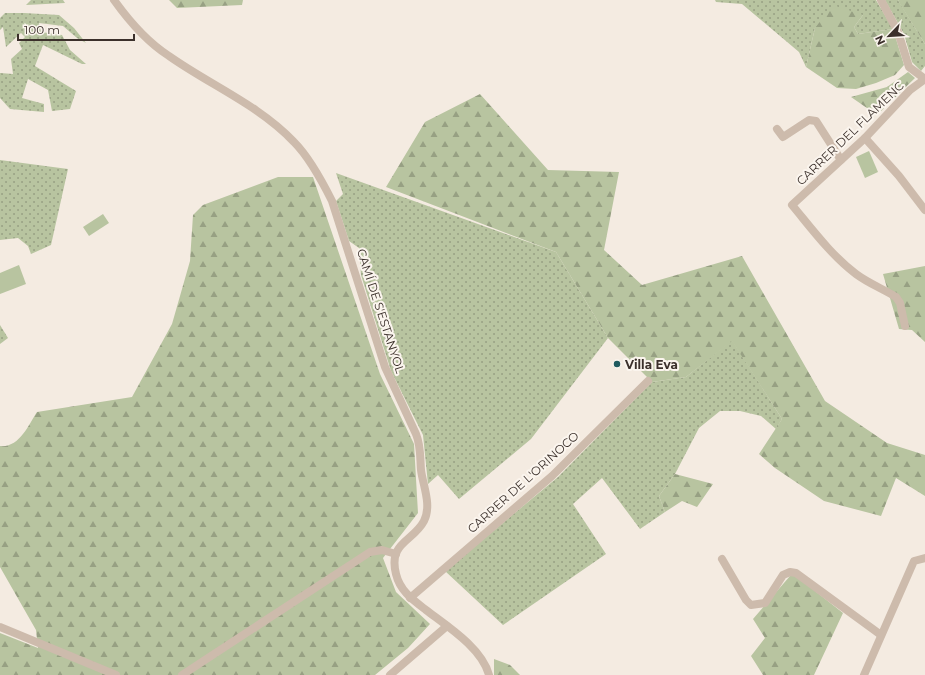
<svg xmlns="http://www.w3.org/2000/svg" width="925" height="675" font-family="Montserrat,sans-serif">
	<defs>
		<pattern id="grass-dots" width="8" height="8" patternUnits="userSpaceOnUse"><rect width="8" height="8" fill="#b8c4a0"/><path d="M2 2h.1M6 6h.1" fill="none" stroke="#97a083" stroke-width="1.8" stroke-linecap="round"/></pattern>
		<pattern id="forest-firs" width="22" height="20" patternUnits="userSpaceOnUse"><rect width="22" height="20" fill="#b8c4a0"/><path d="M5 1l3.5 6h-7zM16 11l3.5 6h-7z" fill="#97a083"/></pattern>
	</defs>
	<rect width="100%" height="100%" fill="#f4ebe1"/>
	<g fill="url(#grass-dots)">
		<polygon points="31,0 63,0 65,3 26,5"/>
		<polygon points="715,0 876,0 893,29 858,34 854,27 863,15 815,28 806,67 799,52 742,4 716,2"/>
		<polygon points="885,0 898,0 925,44 925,66 921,71 912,62 904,34"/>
		<polygon points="5,13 24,13 59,15 74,28 86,43 77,38 63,26 39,23 41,32 62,35 70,50 86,64 82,64 43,45 35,66 76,91 70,109 52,111 48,90 28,79 22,98 44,104 44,112 10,109 0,98 0,73 13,74 11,59 22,49 19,43 25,37 21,33 6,47 3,27 0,30 0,18"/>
		<polygon points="0,160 68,169 51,245 31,254 28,246 18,238 0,240"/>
		<polygon points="336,173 556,252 608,338 531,439 459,499 438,475 428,484 423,435 391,371 361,275 359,248 349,241 336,201 343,194"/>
		<polygon points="0,325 8,338 0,344"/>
		<polygon points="732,340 782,419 776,429 761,416 740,411 720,411 699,428 675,474 659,496 665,512 640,529 602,478 573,504 606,554 503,625 445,571 558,477 652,382 686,377"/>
	</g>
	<g fill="url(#forest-firs)">
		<polygon points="169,0 243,0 242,5 177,8"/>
		<polygon points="898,0 925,0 925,44 900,4"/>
		<polygon points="833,5 863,15 854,27 858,34 893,29 904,65 895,75 876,83 856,89 837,88 806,67 815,28"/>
		<polygon points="908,72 915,78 877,115 851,97 887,87"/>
		<polygon points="480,94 548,170 619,172 604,250 642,285 742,256 825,401 887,443 925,455 925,496 896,478 881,516 824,501 775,468 759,454 782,419 732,341 686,377 652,382 608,338 556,252 386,187 425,122"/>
		<path d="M278,177H313L380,374L414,444L418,513L383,558L396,592L430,624L408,648L375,675H0V633L38,648L36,630L0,567V446C19,448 28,426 37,412L132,397L172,324L190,261L193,215L203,205Z"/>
		<polygon points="925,266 925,342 912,330 899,329 883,274"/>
		<polygon points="675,474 713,484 697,507 682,501 665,512 659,496"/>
		<polygon points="790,576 796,576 843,613 814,675 763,675 751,656 765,638 753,619"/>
		<polygon points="494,659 510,665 520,675 494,675"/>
	</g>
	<g fill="#b8c4a0">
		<polygon points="869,151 878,172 865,178 856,157"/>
		<polygon points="103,214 109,223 89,236 83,227"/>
		<polygon points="19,265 26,284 0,294 0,273"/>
	</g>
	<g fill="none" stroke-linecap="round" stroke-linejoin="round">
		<g stroke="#cdbbac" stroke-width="8">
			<path d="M114,0C129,21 147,42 169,56C210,85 259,105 294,142C308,156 323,183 332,201L385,367L416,434C421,446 420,458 421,470C423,486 432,505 424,521C413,542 388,542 396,574C400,591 413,600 426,610C447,626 482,648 489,675"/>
			<polyline points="881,0 898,32 909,67 925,79"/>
			<polyline points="777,129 783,137 809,120 816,121 841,160"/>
			<polyline points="865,138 899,176 925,210"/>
			<path d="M905,326L900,303L896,297C883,289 868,283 856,274C831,255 812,229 792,205L865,138L910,90L925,79"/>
			<polyline points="722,559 746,600 751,605 765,603 783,575 790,572 796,573 881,635"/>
			<polyline points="410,598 552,476 648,381"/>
			<polyline points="0,627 116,675"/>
			<polyline points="182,675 370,552 382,550 396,554"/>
			<polyline points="390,675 447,626"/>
			<polyline points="864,675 914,561 925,558"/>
		</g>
	</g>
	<circle fill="#1f5a5e" stroke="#fbf5ee" stroke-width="1.5" cx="617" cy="364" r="4"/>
	<g text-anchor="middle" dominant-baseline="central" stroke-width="4" stroke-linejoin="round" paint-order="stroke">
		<g font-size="12" fill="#3b302b" stroke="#fbf5ee">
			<text transform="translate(850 133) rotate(-44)">CARRER DEL FLAMENC</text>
			<text transform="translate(381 311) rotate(72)">CAMÍ DE S'ESTANYOL</text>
			<text transform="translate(523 482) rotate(-42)">CARRER DE L'ORINOCO</text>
		</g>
		<g font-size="12" font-weight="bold" fill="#3b302b" stroke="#fbf5ee" text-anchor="start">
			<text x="625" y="364">Villa Eva</text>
		</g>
	</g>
	<g transform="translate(889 36) rotate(245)" stroke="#fbf5ee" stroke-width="3" paint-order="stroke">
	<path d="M0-3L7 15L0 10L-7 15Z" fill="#3b302b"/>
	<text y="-6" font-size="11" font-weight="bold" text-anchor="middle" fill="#3b302b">N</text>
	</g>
	<path d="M18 34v6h116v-6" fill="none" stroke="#3b302b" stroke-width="2"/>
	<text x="24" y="34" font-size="12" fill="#3b302b" stroke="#fbf5ee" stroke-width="3" paint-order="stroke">100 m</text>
</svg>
